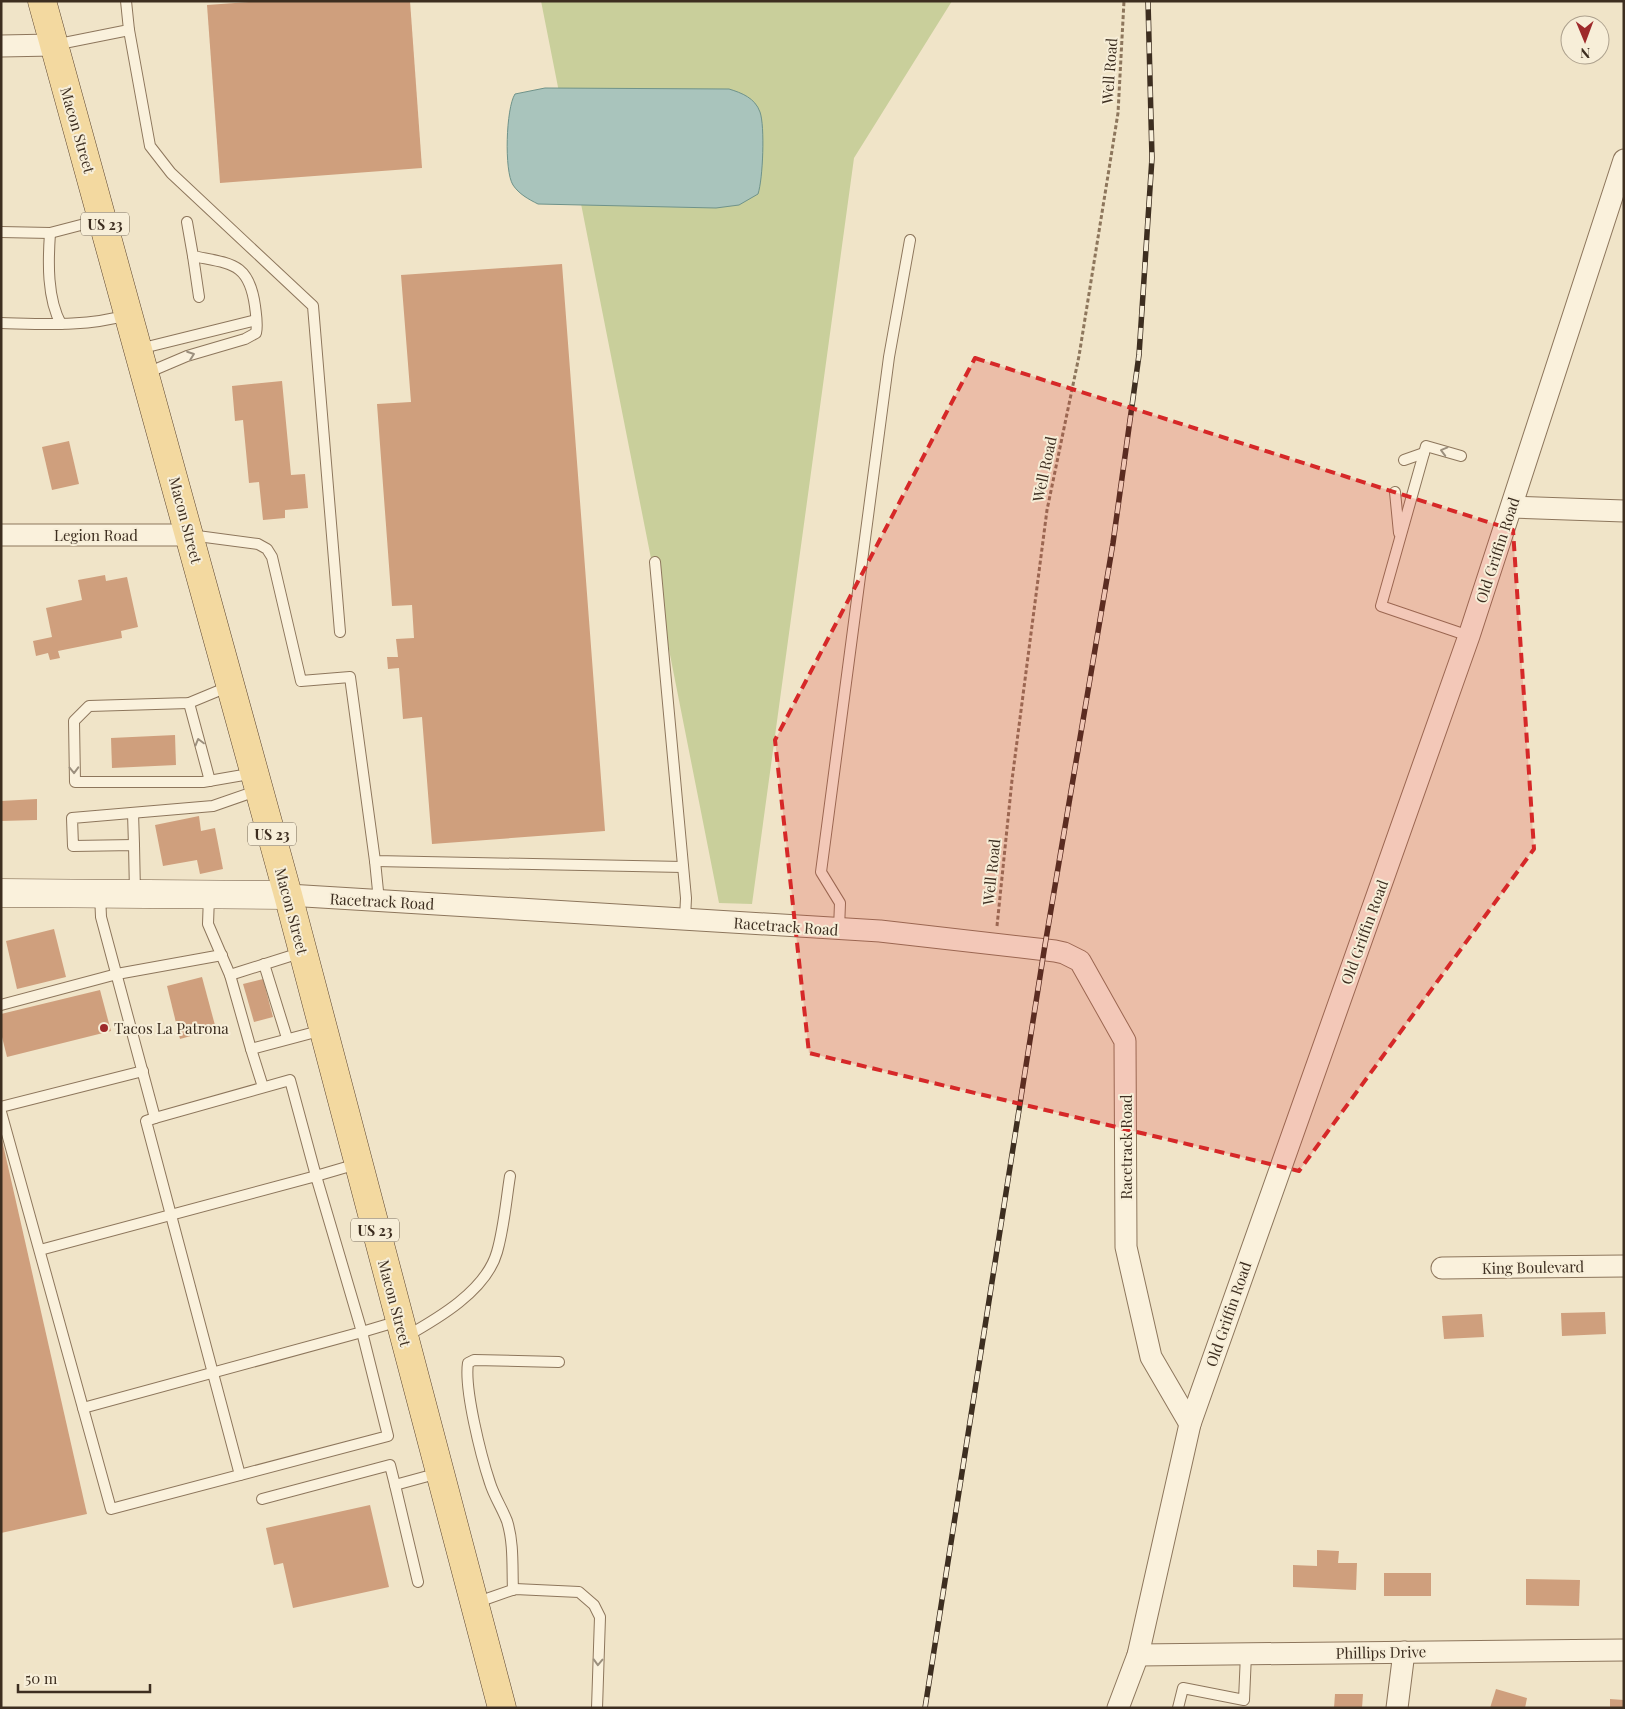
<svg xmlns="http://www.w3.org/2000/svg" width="1625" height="1709" font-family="'Playfair Display',serif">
	<rect width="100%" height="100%" fill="#f0e4c8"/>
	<polygon fill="#c9cf9b" points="541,1 952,1 854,158 752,904 719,903"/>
	<path fill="#a9c4bc" stroke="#6f938a" d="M545,88L729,89C742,93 755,98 760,112C765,126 763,179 758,194L739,205L716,208L538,204C528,199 519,194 513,185C504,171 506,108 515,94Z"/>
	<g fill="#cf9f7d">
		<polygon points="264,1 410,1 422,168 220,183 207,5"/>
		<polygon points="562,264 605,831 432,844 422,717 403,719 399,668 388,669 387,657 398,657 396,639 414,638 412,605 392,606 377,404 411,402 401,275"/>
		<polygon points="282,381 291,475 305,474 308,508 285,510 285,518 263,520 259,482 249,483 243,420 235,421 232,386"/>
		<polygon points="69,441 79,484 52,490 42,447"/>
		<polygon points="105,575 106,581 127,577 138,627 121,631 122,638 58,651 60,658 50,660 48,653 36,656 33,641 52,637 46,608 82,600 78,580"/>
		<polygon points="175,735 176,765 112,768 111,738"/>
		<polygon points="37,799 37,820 1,821 1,801"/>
		<polygon points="199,816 201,831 215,828 223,869 200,874 197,860 163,866 155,825"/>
		<polygon points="54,929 66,977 17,989 6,941"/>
		<polygon points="202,977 216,1029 180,1039 167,986"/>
		<polygon points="263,979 273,1017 254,1022 243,984"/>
		<polygon points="100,990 111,1031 7,1057 1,1033 1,1014"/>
		<polygon points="2,1140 87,1514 1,1533 1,1141"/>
		<polygon points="1605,1312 1606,1334 1562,1336 1561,1313"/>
		<polygon points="1482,1314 1484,1337 1444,1339 1442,1316"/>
		<polygon points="370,1505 389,1587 293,1608 283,1563 274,1565 266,1528"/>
		<polygon points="1317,1550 1339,1551 1338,1563 1357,1563 1356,1590 1293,1587 1293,1565 1317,1566"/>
		<rect x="1384" y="1573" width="47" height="23"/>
		<polygon points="1526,1579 1580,1580 1579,1606 1526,1605"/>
		<polygon points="1496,1689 1527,1698 1525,1708 1490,1708"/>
		<polygon points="1335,1694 1363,1694 1362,1708 1334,1708"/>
		<polygon points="1610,1699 1624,1700 1624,1708 1610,1708"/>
	</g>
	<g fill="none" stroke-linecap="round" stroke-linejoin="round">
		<g stroke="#8d765c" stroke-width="12">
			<g id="lane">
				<polyline points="129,30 150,146 171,173 313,306 340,632"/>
				<polyline points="54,45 129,30 126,1"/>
				<polyline points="1,232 50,233 100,220"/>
				<path d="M50,233C48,262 47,298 61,324"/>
				<polyline points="193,256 199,297"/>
				<path d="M1,323C44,324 86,327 127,315"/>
				<polyline points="139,349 256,320"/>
				<path d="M147,373L187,356L245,339L256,333C258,324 256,315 255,306C249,262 231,264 193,256L187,222"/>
				<polyline points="1461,456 1426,446 1381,606 1469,636"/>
				<polyline points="1404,460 1424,453"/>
				<polyline points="1395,492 1399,533"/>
				<polyline points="190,535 258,544 267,549 272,557 301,681 350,677 375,861 683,867"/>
				<polyline points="655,562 686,898 685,919"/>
				<polyline points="230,686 189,703 89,706 74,721 75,782 203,782 255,773"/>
				<polyline points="189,703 210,781"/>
				<polyline points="133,813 134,845"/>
				<polyline points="375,861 379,901"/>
				<polyline points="135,893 134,845 73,846 72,818 213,806 259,790"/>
				<polyline points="100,894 101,917 155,1118 290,1080 316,1176 357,1164"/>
				<polyline points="209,896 208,924 230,975 251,1049 323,1030"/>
				<polyline points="839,929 840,903 821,872 889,357 910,240"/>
				<polyline points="264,964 287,1038"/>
				<polyline points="230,975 303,952"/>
				<polyline points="1,1005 117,974 222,955"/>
				<polyline points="251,1049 263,1087"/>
				<polyline points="1,1107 143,1071"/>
				<polyline points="1,1112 111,1509 388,1436 362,1332 399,1321"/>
				<polyline points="155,1118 146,1121 240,1475"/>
				<polyline points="40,1250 316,1176 362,1332 83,1408"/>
				<path d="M405,1337C437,1319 486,1291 497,1252C504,1228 506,1201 510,1176"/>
				<polyline points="262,1499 390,1465 395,1485"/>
				<polyline points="418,1582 395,1485 439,1473"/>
				<path d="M513,1590C512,1568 514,1543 507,1521C502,1508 494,1496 490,1483C481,1456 464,1389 468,1363L474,1360L559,1362"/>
				<polyline points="475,1603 515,1589 579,1592 594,1605 600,1617 597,1708"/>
				<polyline points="1178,1708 1183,1688 1244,1700 1246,1654"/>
			</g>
		</g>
		<g stroke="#8d765c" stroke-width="23">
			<g id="street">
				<polyline points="1,46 53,45"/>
				<polyline points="1512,507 1624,511"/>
				<polyline points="1,535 190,535"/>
				<polyline points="288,895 880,931 1055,951 1064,953 1080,961 1125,1041 1126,1247 1151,1357 1190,1424"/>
				<polyline points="1442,1268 1624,1266"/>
				<polyline points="1138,1655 1624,1650"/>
				<polyline points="1118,1708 1138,1655 1190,1424 1469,636 1624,160"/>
				<polyline points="1397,1708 1404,1652"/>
			</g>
		</g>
		<g stroke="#6f573f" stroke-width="29">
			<polyline id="secondary" points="1,893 288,895"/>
		</g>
		<g stroke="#5b4430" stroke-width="29">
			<polyline id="primary" points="42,1 288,895 502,1708"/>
		</g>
		<polyline stroke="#8d765c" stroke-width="3" stroke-dasharray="4 2.5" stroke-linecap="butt" points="997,926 1012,780 1047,510 1079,356 1118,113 1124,1"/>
		<use href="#lane" stroke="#faf1dc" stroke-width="10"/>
		<use href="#street" stroke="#faf1dc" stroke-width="21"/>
		<use href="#secondary" stroke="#faf1dc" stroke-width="28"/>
		<use href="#primary" stroke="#f3d9a0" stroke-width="28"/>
		<g stroke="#3d2e20" stroke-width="5.5">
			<polyline id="rail" points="925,1708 1044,951 1113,543 1139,355 1152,158 1148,1"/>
		</g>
		<use href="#rail" stroke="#f7eed8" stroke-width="4" stroke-dasharray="11" stroke-linecap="butt"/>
	</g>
	<defs><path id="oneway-chevron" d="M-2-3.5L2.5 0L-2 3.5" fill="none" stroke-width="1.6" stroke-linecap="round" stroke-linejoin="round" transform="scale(1.25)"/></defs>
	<g stroke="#9c907e">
		<use href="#oneway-chevron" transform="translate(191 355) rotate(-20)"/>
		<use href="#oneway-chevron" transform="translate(1444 451) rotate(-165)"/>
		<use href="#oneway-chevron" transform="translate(199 742) rotate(-105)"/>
		<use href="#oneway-chevron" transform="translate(74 770) rotate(89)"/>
		<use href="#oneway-chevron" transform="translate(598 1662) rotate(92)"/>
	</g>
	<path fill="#d62828" fill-opacity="0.2" stroke="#d62828" stroke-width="4" stroke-dasharray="10 6" stroke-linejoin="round" d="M975,358L1513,530L1534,849L1299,1171L809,1053L775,740Z"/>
	<circle fill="#9e2a2b" stroke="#f7eed8" stroke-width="2" cx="104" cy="1028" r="5"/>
	<g text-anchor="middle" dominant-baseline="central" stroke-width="4" stroke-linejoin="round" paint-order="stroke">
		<g fill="#f7eed8" stroke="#756857" stroke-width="1">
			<rect x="81" y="212.5" width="48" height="23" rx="4"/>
			<rect x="248" y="822.5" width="48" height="23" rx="4"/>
			<rect x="351" y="1218.5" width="48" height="23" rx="4"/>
		</g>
		<g font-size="14" font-weight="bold" fill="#3d2e20">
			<text x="105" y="224">US 23</text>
			<text x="272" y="834">US 23</text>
			<text x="375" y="1230">US 23</text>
		</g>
		<g font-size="15" fill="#3d2e20" stroke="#f7eed8">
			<text transform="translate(1109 71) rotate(-86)">Well Road</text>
			<text transform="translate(78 130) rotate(74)">Macon Street</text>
			<text transform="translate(1044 469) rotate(-78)">Well Road</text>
			<text transform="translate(186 520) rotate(75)">Macon Street</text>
			<text x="96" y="535">Legion Road</text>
			<text transform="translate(1497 550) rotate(-72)">Old Griffin Road</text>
			<text transform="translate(991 872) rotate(-84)">Well Road</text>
			<text transform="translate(382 901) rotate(3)">Racetrack Road</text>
			<text transform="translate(292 911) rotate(75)">Macon Street</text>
			<text transform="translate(786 926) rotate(4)">Racetrack Road</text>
			<text transform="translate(1364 932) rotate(-70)">Old Griffin Road</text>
			<text transform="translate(1126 1147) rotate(-90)">Racetrack Road</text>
			<text transform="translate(1533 1267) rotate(-1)">King Boulevard</text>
			<text transform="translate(395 1303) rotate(75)">Macon Street</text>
			<text transform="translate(1228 1314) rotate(-71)">Old Griffin Road</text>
			<text transform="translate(1381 1652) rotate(-1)">Phillips Drive</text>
		</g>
		<g font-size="15" fill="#3d2e20" stroke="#f7eed8" text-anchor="start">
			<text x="114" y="1028">Tacos La Patrona</text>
		</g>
	</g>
	<rect width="1625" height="1709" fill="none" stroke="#3d2e20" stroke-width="5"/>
	<g transform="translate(1585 40) rotate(179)"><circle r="24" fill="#f7eed8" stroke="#ada18e"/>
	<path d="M0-4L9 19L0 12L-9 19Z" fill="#9e2a2b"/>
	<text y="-8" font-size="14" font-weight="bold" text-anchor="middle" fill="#3d2e20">N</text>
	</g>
	<path d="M18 1684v8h132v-8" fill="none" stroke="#3d2e20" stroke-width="2.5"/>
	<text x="25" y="1684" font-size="15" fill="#3d2e20" stroke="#f7eed8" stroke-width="4" paint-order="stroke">50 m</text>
</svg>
